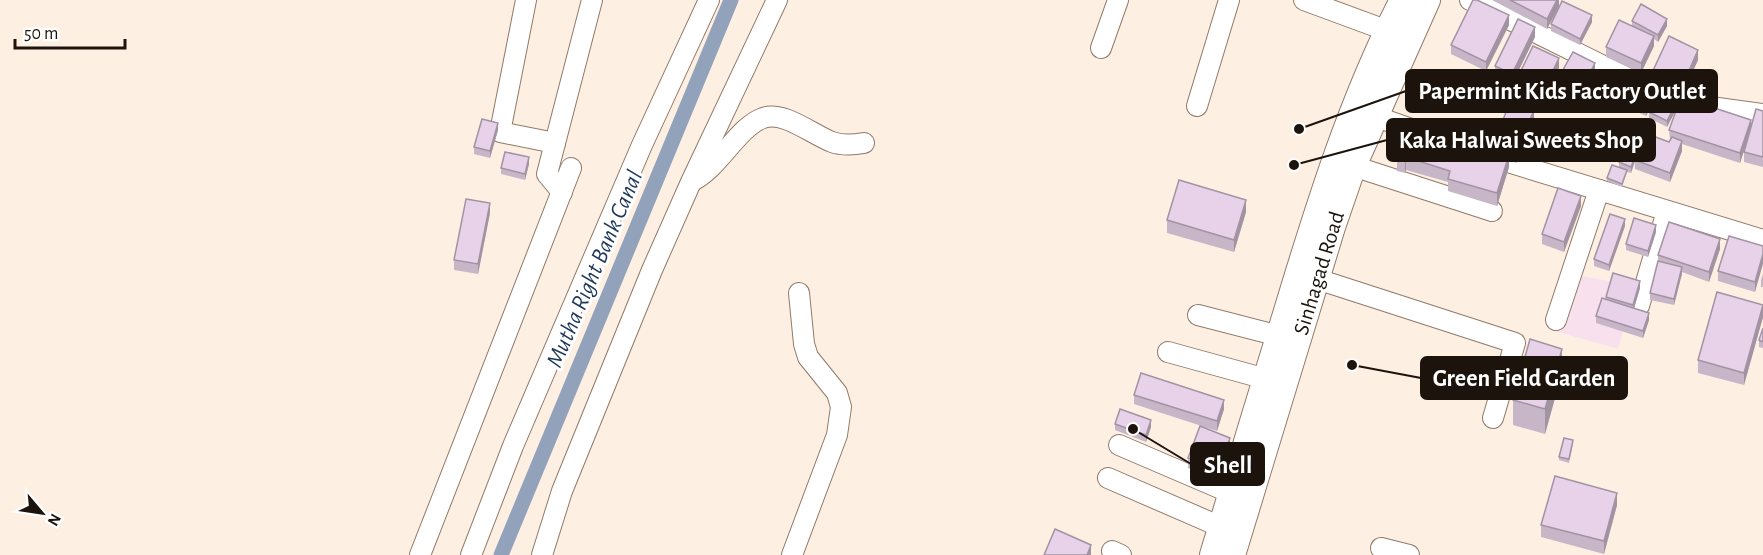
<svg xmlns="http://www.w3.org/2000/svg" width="1763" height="555" font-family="'Alegreya Sans',sans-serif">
	<rect width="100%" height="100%" fill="#feefe3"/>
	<polygon fill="#f8e1ed" points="1571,274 1636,286 1618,349 1551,330"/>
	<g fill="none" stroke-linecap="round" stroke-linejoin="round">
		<polyline stroke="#91a2ba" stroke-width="15" points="501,555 731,0"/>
		<g stroke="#907a68" stroke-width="22">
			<g id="minor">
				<polyline points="526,0 500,132 555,143"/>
				<polyline points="1304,0 1388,31"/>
				<polyline points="1470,0 1654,91 1696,105 1763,114"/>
				<polyline points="1101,48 1118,0"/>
				<polyline points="1197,106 1229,0"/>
				<polyline points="1374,116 1431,136"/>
				<polyline points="1485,155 1763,240"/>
				<polyline points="1353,166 1492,211"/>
				<path d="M694,180C720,166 738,127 763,118C783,110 813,135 832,142C843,146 853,145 864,143"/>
				<polyline points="562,192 547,174 592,0"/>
				<polyline points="1317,279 1515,343 1493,418"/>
				<polyline points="1639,306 1667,211"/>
				<polyline points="1198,315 1279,336"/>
				<polyline points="1556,320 1599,190"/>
				<polyline points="1168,352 1266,379"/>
				<polyline points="1119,445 1231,493"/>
				<polyline points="1108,478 1221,527"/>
				<polyline points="1381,548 1409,555"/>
				<polyline points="1112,551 1121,555"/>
				<polyline points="420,555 571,168"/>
				<polyline points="471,555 513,446 642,145 709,0"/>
				<polyline points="542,555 562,491 652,270 691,182 777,0"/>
				<polyline points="792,555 837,435 841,407 837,393 808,357 804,344 799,293"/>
			</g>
		</g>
		<g stroke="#907a68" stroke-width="28">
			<g id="major">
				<path d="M1213,555C1237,474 1262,392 1287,311C1319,205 1352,99 1403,0"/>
				<polyline points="1232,555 1332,227 1353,166 1427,0"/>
			</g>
		</g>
		<use href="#minor" stroke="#fff" stroke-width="20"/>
		<use href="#major" stroke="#fff" stroke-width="26"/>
	</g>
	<g fill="#c7b5c8">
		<polygon points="1494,0 1559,0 1547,29 1494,1"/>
		<polygon points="1632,21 1667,26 1658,42 1654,39 1654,46 1641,73 1606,57 1606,47 1632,26"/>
		<polygon points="1592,22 1580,45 1551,31 1551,24"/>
		<polygon points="1509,25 1486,71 1451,54 1451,45"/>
		<polygon points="1535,37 1512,84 1495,76 1495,66"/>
		<polygon points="1698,60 1681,97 1751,125 1763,111 1763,167 1744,162 1744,150 1740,163 1682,144 1682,151 1670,182 1635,169 1635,162 1631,173 1627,172 1622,187 1607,181 1607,178 1619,167 1619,162 1639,151 1669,142 1670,140 1669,130 1677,107 1667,127 1649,118 1649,112 1678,105 1680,98 1651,84 1651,75"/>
		<polygon points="1559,68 1541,105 1515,93 1515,83"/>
		<polygon points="1595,70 1578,103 1555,91 1555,84"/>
		<polygon points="1621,97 1654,99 1646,116 1621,104"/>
		<polygon points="1534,119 1516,163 1509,160 1509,167 1497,206 1448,191 1448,182 1406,170 1405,173 1397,171 1397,159 1493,150 1493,144"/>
		<polygon points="498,130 490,158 474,154 474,147"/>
		<polygon points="529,164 525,180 501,174 501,168"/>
		<polygon points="1581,206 1564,252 1542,244 1542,234"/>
		<polygon points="1246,212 1234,252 1167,233 1167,220"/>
		<polygon points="490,213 478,274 454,270 454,260"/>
		<polygon points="1625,226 1609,271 1594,266 1594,259"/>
		<polygon points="1656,232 1648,257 1626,250 1626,244"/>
		<polygon points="1763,246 1755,292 1718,281 1718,271"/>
		<polygon points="1720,249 1709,282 1682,272 1674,305 1650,300 1650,293 1658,261 1658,255"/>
		<polygon points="1763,274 1763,287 1761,287 1761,280"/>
		<polygon points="1640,288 1634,308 1649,320 1643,338 1596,323 1596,316 1606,299 1606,297"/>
		<polygon points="1763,317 1744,385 1698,373 1698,360"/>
		<polygon points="1763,328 1763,348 1759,347 1759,340"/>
		<polygon points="1562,373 1545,434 1513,425 1513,400"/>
		<polygon points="1134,395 1224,409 1217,431 1134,404"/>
		<polygon points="1115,424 1151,427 1146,442 1115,430"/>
		<polygon points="1573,444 1569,463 1559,460 1559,457"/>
		<polygon points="1230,448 1218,480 1188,468 1188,458"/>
		<polygon points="1617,505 1604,554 1541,537 1541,525"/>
	</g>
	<g fill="#a293a3">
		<polygon points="1557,0 1559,0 1559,7 1547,29 1547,19"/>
		<polygon points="1509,15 1509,25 1486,71 1486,62"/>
		<polygon points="1592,15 1592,22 1580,45 1580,39"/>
		<polygon points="1667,19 1667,26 1658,42 1658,35"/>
		<polygon points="1535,27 1535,37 1512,84 1512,74"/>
		<polygon points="1654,36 1654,46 1641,73 1641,63"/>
		<polygon points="1698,50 1698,60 1681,98 1681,89"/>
		<polygon points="1559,58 1559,68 1541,105 1541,95"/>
		<polygon points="1595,63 1595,70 1578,103 1578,96"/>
		<polygon points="1654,93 1654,99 1646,116 1646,110"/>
		<polygon points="1678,99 1678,106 1667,127 1667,121"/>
		<polygon points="1534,110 1534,119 1516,163 1516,153"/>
		<polygon points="1751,120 1751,129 1740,163 1740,153"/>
		<polygon points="498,123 498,130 490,158 490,151"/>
		<polygon points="1682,141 1682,151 1670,182 1670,173"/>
		<polygon points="1639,147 1639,153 1635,160 1631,173 1631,167"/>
		<polygon points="1509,155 1509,167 1497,206 1497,193"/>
		<polygon points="529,157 529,164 525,180 525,174"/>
		<polygon points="1406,157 1406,170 1405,173 1405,161"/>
		<polygon points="1581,196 1581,206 1564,252 1564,242"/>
		<polygon points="1246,200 1246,212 1234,252 1234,240"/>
		<polygon points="490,203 490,213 478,274 478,264"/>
		<polygon points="1625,219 1625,226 1609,271 1609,265"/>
		<polygon points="1656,225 1656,232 1648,257 1648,251"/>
		<polygon points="1720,239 1720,249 1709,282 1709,272"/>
		<polygon points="1763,254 1763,264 1755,292 1755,282"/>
		<polygon points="1682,267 1682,274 1674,305 1674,299"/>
		<polygon points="1640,281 1640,288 1633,312 1633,305"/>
		<polygon points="1763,305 1763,317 1744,385 1744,373"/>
		<polygon points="1649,313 1649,320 1643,338 1643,331"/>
		<polygon points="1562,349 1562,373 1545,434 1545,409"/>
		<polygon points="1224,400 1224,409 1217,431 1217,421"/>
		<polygon points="1151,420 1151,427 1146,442 1146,435"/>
		<polygon points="1230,438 1230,448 1218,480 1218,470"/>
		<polygon points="1617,493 1617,505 1604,554 1604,541"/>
		<polygon points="1091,545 1091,555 1087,555"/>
	</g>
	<g fill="#e7d2e9" stroke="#a293a3" stroke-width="1.5">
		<polygon points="1473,0 1477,0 1509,15 1486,62 1451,45"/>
		<polygon points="1510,0 1557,0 1547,19"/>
		<polygon points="1562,1 1592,15 1580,39 1551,24"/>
		<polygon points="1641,4 1667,19 1658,35 1632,21"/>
		<polygon points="1518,19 1535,27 1512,74 1495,66"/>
		<polygon points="1619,20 1654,36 1641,63 1606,47"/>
		<polygon points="1669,36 1698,50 1681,89 1651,75"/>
		<polygon points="1533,46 1559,58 1541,95 1515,83"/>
		<polygon points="1573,52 1595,63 1578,96 1555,84"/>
		<polygon points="1661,90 1678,99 1667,121 1649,112"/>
		<polygon points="1681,97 1751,120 1740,153 1669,130"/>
		<polygon points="1511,100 1534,110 1516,153 1493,144"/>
		<polygon points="1756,109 1763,111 1763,157 1744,152"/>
		<polygon points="482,119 498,123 490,151 474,147"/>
		<polygon points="1406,127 1476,148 1477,145 1509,155 1497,193 1448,179 1450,171 1406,157 1405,161 1397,159"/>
		<polygon points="1645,133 1669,142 1672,137 1682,141 1670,173 1635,160"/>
		<polygon points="1626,142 1639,147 1631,167 1619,162"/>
		<polygon points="505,152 529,157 525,174 501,168"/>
		<polygon points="1612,165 1627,170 1622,184 1607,178"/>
		<polygon points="1179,180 1246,200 1234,240 1167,220"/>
		<polygon points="1558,188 1581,196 1564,242 1542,234"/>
		<polygon points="466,199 490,203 478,264 454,260"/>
		<polygon points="1610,214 1625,219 1609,265 1594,259"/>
		<polygon points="1634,218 1656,225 1648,251 1626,244"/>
		<polygon points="1669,222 1720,239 1709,272 1658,255"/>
		<polygon points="1729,236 1763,246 1763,254 1755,282 1718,271"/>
		<polygon points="1658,261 1682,267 1674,299 1650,293"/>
		<polygon points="1613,273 1640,281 1633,305 1606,297"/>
		<polygon points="1717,292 1763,305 1744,373 1698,360"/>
		<polygon points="1602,298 1649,313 1643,331 1596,316"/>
		<polygon points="1763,328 1763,342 1759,340"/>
		<polygon points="1530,339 1562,349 1545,409 1513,400"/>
		<polygon points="1141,373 1224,400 1217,421 1134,395"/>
		<polygon points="1120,409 1151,420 1146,435 1115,424"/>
		<polygon points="1200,426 1230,438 1218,470 1188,458"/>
		<polygon points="1564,438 1573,440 1569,459 1559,457"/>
		<polygon points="1555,476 1617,493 1604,541 1541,525"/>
		<polygon points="1055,529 1091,545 1087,555 1044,555"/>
	</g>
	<g text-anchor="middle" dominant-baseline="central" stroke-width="6" stroke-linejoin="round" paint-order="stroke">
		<g font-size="22" fill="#1b130c" stroke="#fff">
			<text transform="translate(1319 273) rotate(-73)">Sinhagad Road</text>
		</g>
		<g font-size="24" font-style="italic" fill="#1d375a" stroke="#fff">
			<text transform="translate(595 269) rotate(-67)">Mutha Right Bank Canal</text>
		</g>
	</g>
	<path fill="none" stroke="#1b130c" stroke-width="2" d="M1299 129L1406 91M1294 165L1387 140M1352 365L1421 378M1133 429L1191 464"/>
	<g fill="#1b130c" stroke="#fff" stroke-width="2">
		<circle cx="1299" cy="129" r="6"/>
		<circle cx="1294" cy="165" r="6"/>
		<circle cx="1352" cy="365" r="6"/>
		<circle cx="1133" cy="429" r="6"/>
	</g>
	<g fill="#1b130c" stroke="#1b130c" stroke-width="2">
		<rect x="1406" y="70" width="311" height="42" rx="6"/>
		<rect x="1387" y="119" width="268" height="42" rx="6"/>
		<rect x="1421" y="357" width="206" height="42" rx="6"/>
		<rect x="1191" y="443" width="73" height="42" rx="6"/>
	</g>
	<g font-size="24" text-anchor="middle" font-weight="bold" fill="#fff">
		<text x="1562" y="99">Papermint Kids Factory Outlet</text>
		<text x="1521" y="148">Kaka Halwai Sweets Shop</text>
		<text x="1524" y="386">Green Field Garden</text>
		<text x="1228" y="473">Shell</text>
	</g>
	<g transform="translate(42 513) rotate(119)" stroke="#ffffff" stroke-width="4.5" paint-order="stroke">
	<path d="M0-4.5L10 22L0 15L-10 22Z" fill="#1b130c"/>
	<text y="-9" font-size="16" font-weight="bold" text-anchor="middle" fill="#1b130c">N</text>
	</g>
	<path d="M15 39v9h110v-9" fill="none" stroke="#1b130c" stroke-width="3"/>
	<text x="24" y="39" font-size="18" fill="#1b130c" stroke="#ffffff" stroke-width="4.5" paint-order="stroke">50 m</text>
</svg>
